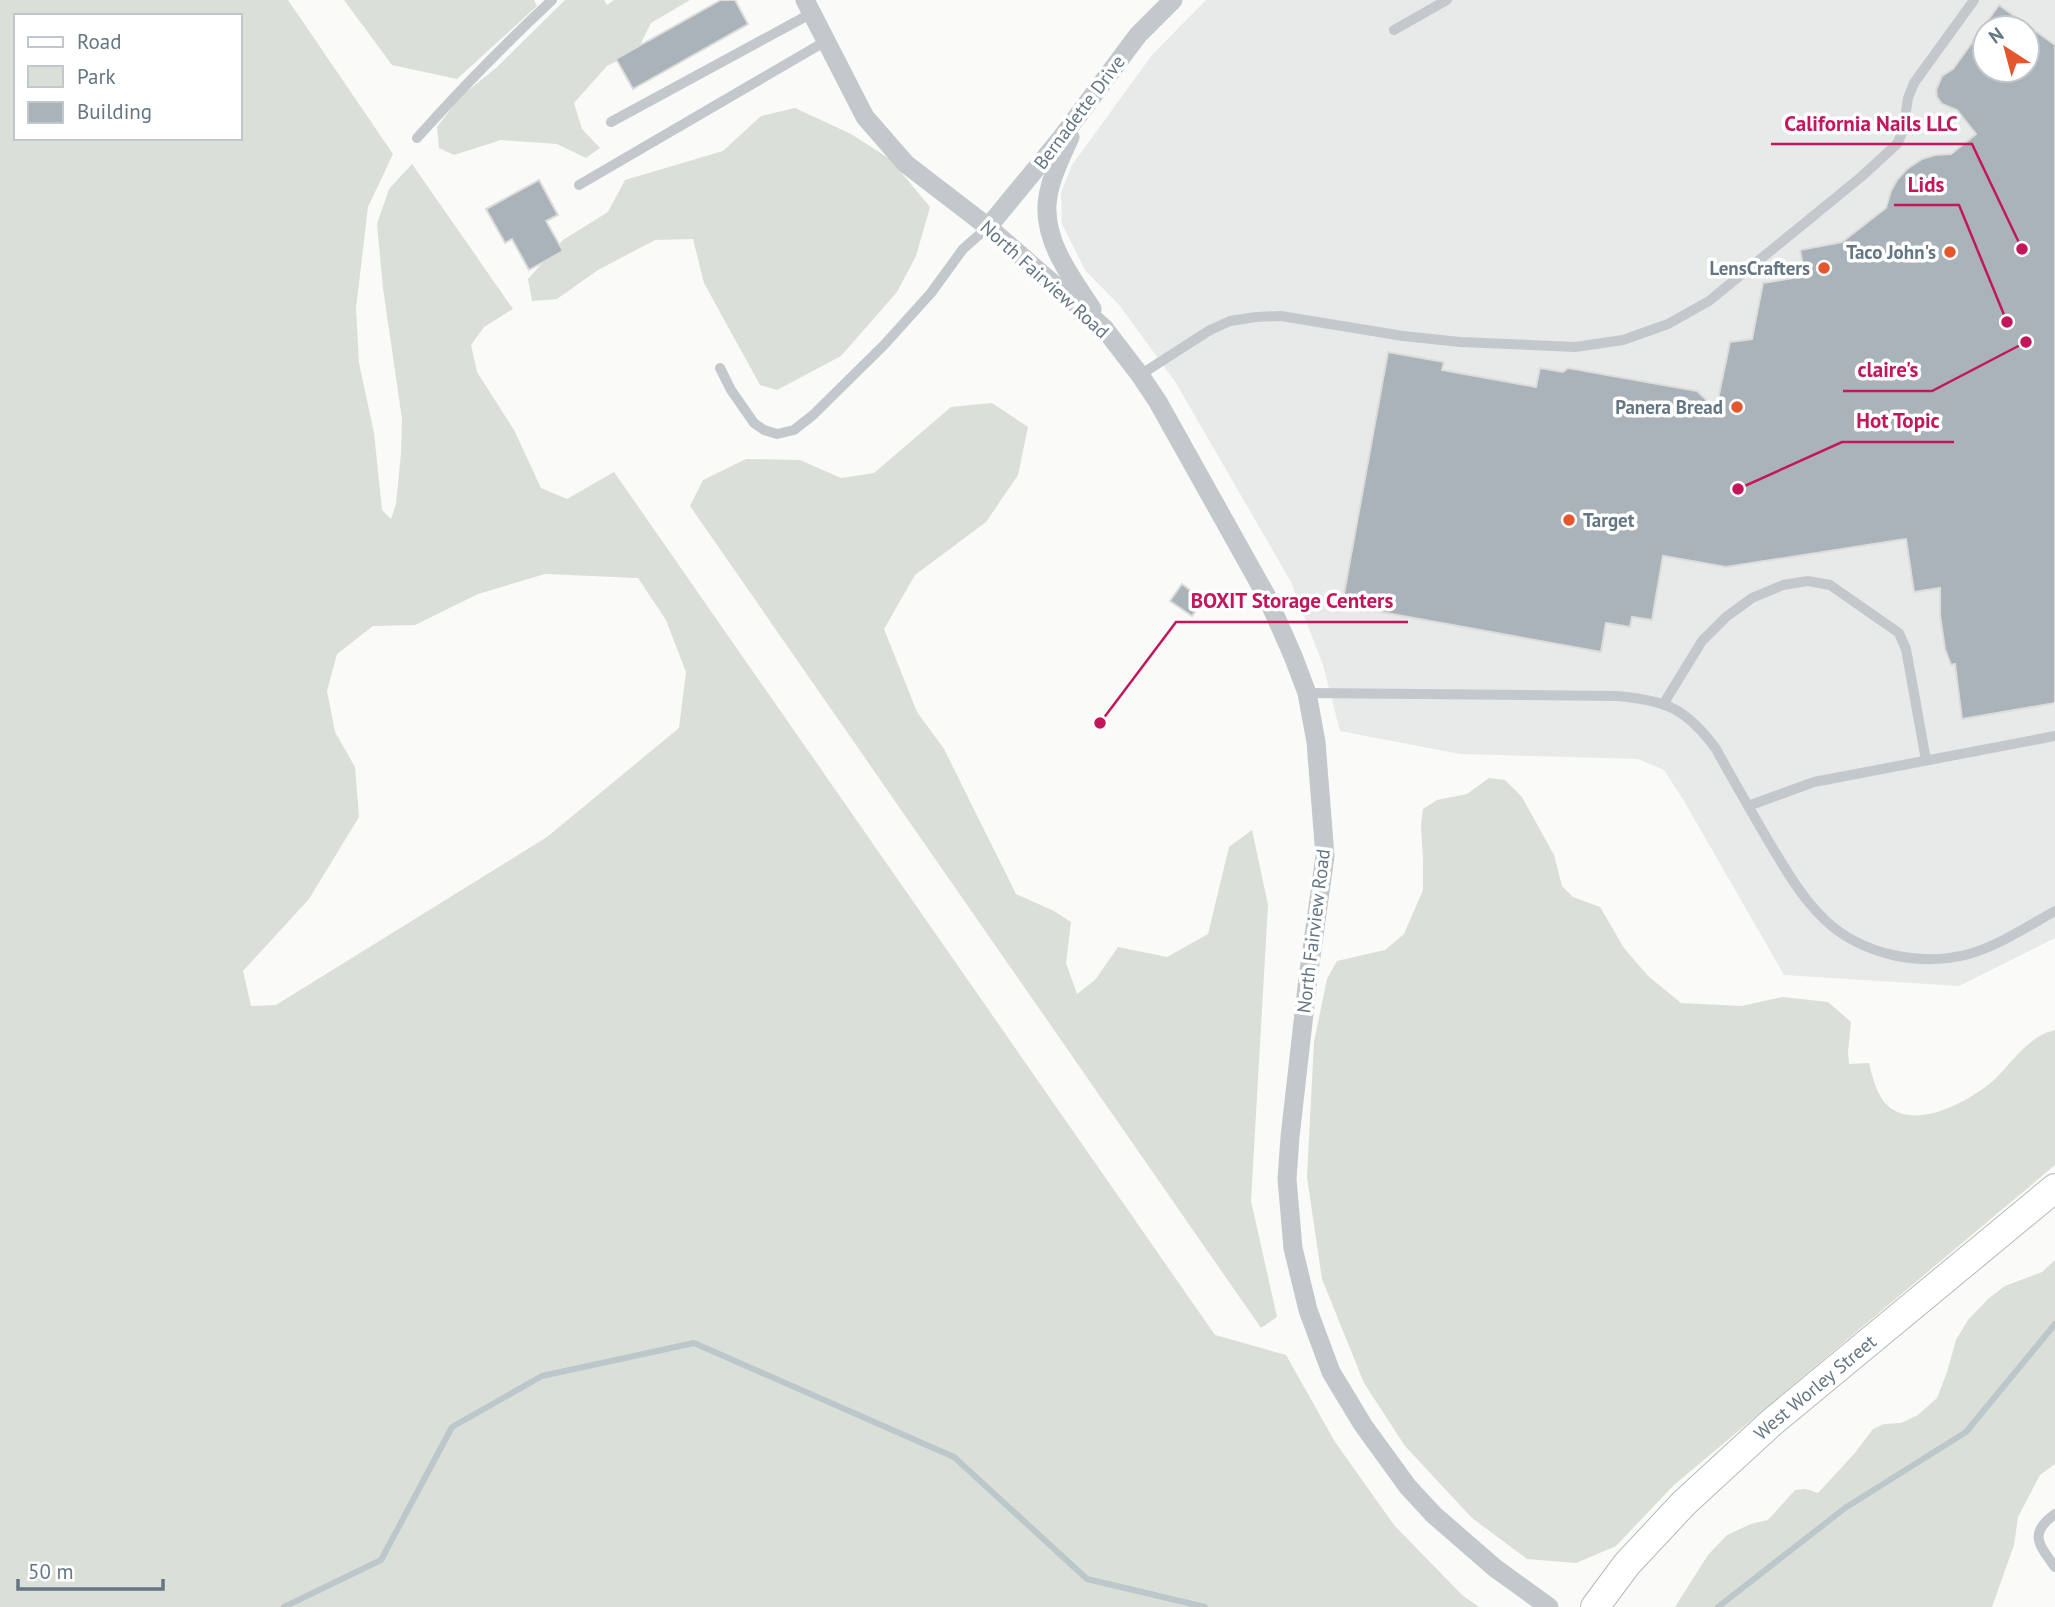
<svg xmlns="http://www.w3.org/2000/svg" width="2055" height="1607" font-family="'PT Sans',sans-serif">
	<rect width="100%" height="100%" fill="#fafaf8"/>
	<path fill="#e8e9e9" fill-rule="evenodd" d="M1206,0H2055V938L1959,986L1784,975L1684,801L1664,770L1638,759L1460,754L1340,731L1323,665L1291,582L1176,383L1120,306L1085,270L1062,224L1061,193L1072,165L1152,55ZM1985,28H2027V70H1985Z"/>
	<g fill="#dadfd7" fill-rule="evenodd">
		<path d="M0,0H288L393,154L368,207L356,308L359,363L374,433L382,510L391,519L396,504L401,454L402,419L383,288L377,224L389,189L412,164L513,309L484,327L471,345L477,372L514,430L541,488L567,499L614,472L1215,1335L1286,1355L1335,1442L1394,1525L1462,1595L1479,1607H0ZM16,16H240V138H16ZM545,574L638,578L666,620L686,672L679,728L547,837L276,1005L251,1006L243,971L309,899L359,817L355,767L335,732L327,691L337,654L373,626L415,625L478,594Z"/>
		<polygon points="344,0 534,0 537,6 457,79 392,65"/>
		<polygon points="565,0 604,0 607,5 614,0 690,0 651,23 637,51 607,66 574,103 582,129 600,148 586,158 557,144 501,140 454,155 439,148 437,127 460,97 496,68"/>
		<polygon points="795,108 851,134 890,159 930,207 916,256 897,292 841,356 777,390 760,385 704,283 693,239 655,240 598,270 557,299 532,301 528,279 563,240 608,212 625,180 723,151 761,116"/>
		<polygon points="992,403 1028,427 1018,475 986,522 915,575 884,629 917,712 944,749 1016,894 1054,911 1071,922 1066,963 1077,994 1095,980 1118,947 1167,957 1208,934 1229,847 1252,830 1268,905 1251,1201 1277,1317 1261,1328 690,506 703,480 746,459 800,460 841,478 874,473 951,407"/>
		<path d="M1489,778L1505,780L1522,797L1554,855L1562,886L1573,897L1600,907L1624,948L1648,976L1681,1003L1742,1006L1782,997L1828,1002L1851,1022L1848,1051L1849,1064L1869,1063C1872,1076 1876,1092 1885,1103C1912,1133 1968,1102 1993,1081C2012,1063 2028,1036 2055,1030V1165L1674,1485L1616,1546L1576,1563L1527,1559L1472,1518L1405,1446L1364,1383L1322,1279L1307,1177L1314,1042L1327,979L1337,961L1385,950L1404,934L1423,890V859L1421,826L1423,809L1437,800L1467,794Z"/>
		<polygon points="2055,1260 2055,1464 2040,1475 2018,1517 2014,1545 1992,1607 1675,1607 1708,1555 1727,1535 1751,1524 1768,1520 1795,1490 1806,1489 1818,1493 1854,1454 1873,1429 1884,1424 1901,1423 1918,1415 1937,1398 1947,1372 1956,1340 1968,1320 1989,1298 2005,1286 2042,1272"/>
	</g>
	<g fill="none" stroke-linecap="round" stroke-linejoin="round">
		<g stroke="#bbc7cb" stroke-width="6">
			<polyline points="284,1607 381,1560 452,1427 542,1376 694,1343 954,1457 1087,1579 1205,1607"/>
			<polyline points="1718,1607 1845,1508 1966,1432 2055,1324"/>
		</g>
	</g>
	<g fill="#aab3b9" stroke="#dcdcda" stroke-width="2" fill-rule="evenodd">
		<polygon points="721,0 735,0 748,24 633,89 616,59"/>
		<path d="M1999,5L2055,45V703L1962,719L1955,664L1951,665L1945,649L1940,615V588L1914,592L1906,539L1726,567L1663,556L1652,620L1632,617L1630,627L1606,623L1601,652L1342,605L1388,352L1444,362L1442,370L1536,387L1540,368L1563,372L1568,368L1697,391L1716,409L1730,342L1752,339L1763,283L1805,276L1800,250L1842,242L1886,208L1891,191L1897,180L1907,169L1922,159L1935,155L1951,154L1976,134L1957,110L1942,104L1937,97L1936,90L1942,76L1953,69ZM1985,28H2027V70H1985Z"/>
		<polygon points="539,180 558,215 546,221 563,251 529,270 512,239 505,243 486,209"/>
		<polygon points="1182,584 1203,600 1192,616 1170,601"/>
	</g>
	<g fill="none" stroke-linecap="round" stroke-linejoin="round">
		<g stroke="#b3babf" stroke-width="30">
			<g id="secondary">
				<path id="s1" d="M1595,1607L1627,1564L1684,1503L1771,1423L2055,1188"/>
			</g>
		</g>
		<g stroke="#c3c8cc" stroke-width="10">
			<polyline points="1394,30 1447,0"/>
			<polyline points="611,122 812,13"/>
			<path d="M417,138C460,90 505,44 552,0"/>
			<polyline points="579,185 826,41"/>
			<polyline points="720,368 731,390 754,423 764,430 777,434 794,430 813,415 884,345 931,293 963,249 988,227"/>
			<polyline points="1140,375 1210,330 1230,321 1256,317 1281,316 1403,336 1460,342 1575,347 1623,340 1668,324 1709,301 1861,177 1897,144 1903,131 1908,98 1914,83 1974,0"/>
			<path d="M1307,693L1617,696C1666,700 1687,709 1716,749C1733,780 1751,811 1769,842C1786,870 1801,897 1825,920C1862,955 1921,967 1969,954C2000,945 2028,926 2055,911"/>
			<polyline points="1664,703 1702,641 1726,617 1752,598 1783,585 1808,581 1830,585 1899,633 1906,649 1926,760"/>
			<polyline points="1748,806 1814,782 2055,736"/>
			<path d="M2055,1514C2028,1533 2039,1545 2055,1567"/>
		</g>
		<g stroke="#c3c8cc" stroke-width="19">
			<polyline points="805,0 865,117 906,164 988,227 1104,328 1140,375 1158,402 1267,597 1293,656 1307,693 1316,742 1325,856 1308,978 1290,1137 1287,1179 1293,1248 1308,1310 1331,1372 1363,1425 1408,1487 1434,1515 1495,1568 1549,1607"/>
			<path d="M1070,137C1061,157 1048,183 1047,205C1045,244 1072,278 1092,309"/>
			<polyline points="988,227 1062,137 1138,35 1173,0"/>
		</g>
		<use href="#secondary" stroke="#fff" stroke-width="28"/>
	</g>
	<g fill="#e4572e" stroke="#fff" stroke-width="2.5">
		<circle cx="1950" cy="252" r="7"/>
		<circle cx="1824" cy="268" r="7"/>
		<circle cx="1737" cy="407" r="7"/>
		<circle cx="1569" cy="520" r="7"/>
	</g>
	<g text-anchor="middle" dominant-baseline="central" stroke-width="7" stroke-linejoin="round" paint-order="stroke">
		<g font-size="19" fill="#657683" stroke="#fff">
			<text transform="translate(1079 112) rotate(-53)">Bernadette Drive</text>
			<text transform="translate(1045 279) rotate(42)">North Fairview Road</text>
			<text transform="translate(1313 931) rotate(-83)">North Fairview Road</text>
			<text stroke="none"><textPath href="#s1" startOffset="312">West Worley Street</textPath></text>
		</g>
		<g font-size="19" font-weight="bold" fill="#657683" stroke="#fff" text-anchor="end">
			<text x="1936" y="252">Taco John's</text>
			<text x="1810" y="268">LensCrafters</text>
			<text x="1723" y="407">Panera Bread</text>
			<text x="1583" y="520" text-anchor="start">Target</text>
		</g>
	</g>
	<path fill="none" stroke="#c2185b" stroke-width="2.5" d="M2022 249L1972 144H1771M2007 322L1959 205H1894M2026 342L1932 391H1843M1738 489L1842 442H1954M1100 723L1176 622H1408"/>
	<g fill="#c2185b" stroke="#fff" stroke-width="2.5">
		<circle cx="2022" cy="249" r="7"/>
		<circle cx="2007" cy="322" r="7"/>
		<circle cx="2026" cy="342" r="7"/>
		<circle cx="1738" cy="489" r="7"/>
		<circle cx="1100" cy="723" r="7"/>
	</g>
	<g font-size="21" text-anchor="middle" font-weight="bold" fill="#c2185b" stroke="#fff" stroke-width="7" stroke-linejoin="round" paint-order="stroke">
		<text x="1871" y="131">California Nails LLC</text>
		<text x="1926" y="192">Lids</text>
		<text x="1888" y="377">claire's</text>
		<text x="1898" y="428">Hot Topic</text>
		<text x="1292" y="608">BOXIT Storage Centers</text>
	</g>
	<rect x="14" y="14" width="228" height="126" fill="#ffffff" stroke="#c1c8cd" stroke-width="2"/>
	<rect x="28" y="37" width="35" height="10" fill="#ffffff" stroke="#c1c8cd" stroke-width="2"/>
	<text x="77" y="49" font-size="21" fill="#657683">Road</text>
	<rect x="28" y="66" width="35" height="21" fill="#dadfd7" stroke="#c1c8cd" stroke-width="2"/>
	<text x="77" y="84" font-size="21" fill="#657683">Park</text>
	<rect x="28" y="102" width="35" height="21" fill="#aab3b9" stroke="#c1c8cd" stroke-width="2"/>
	<text x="77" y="119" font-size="21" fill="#657683">Building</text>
	<g transform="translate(2006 49) rotate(324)"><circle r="33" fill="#ffffff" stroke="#c1c8cd" stroke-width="2"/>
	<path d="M0-5L12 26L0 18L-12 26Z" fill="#e4572e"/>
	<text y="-10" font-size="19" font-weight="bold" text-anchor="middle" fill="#657683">N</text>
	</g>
	<path d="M18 1579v10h145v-10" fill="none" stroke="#657683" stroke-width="3.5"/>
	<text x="28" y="1579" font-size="21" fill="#657683" stroke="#ffffff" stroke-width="5" paint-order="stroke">50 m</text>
</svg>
